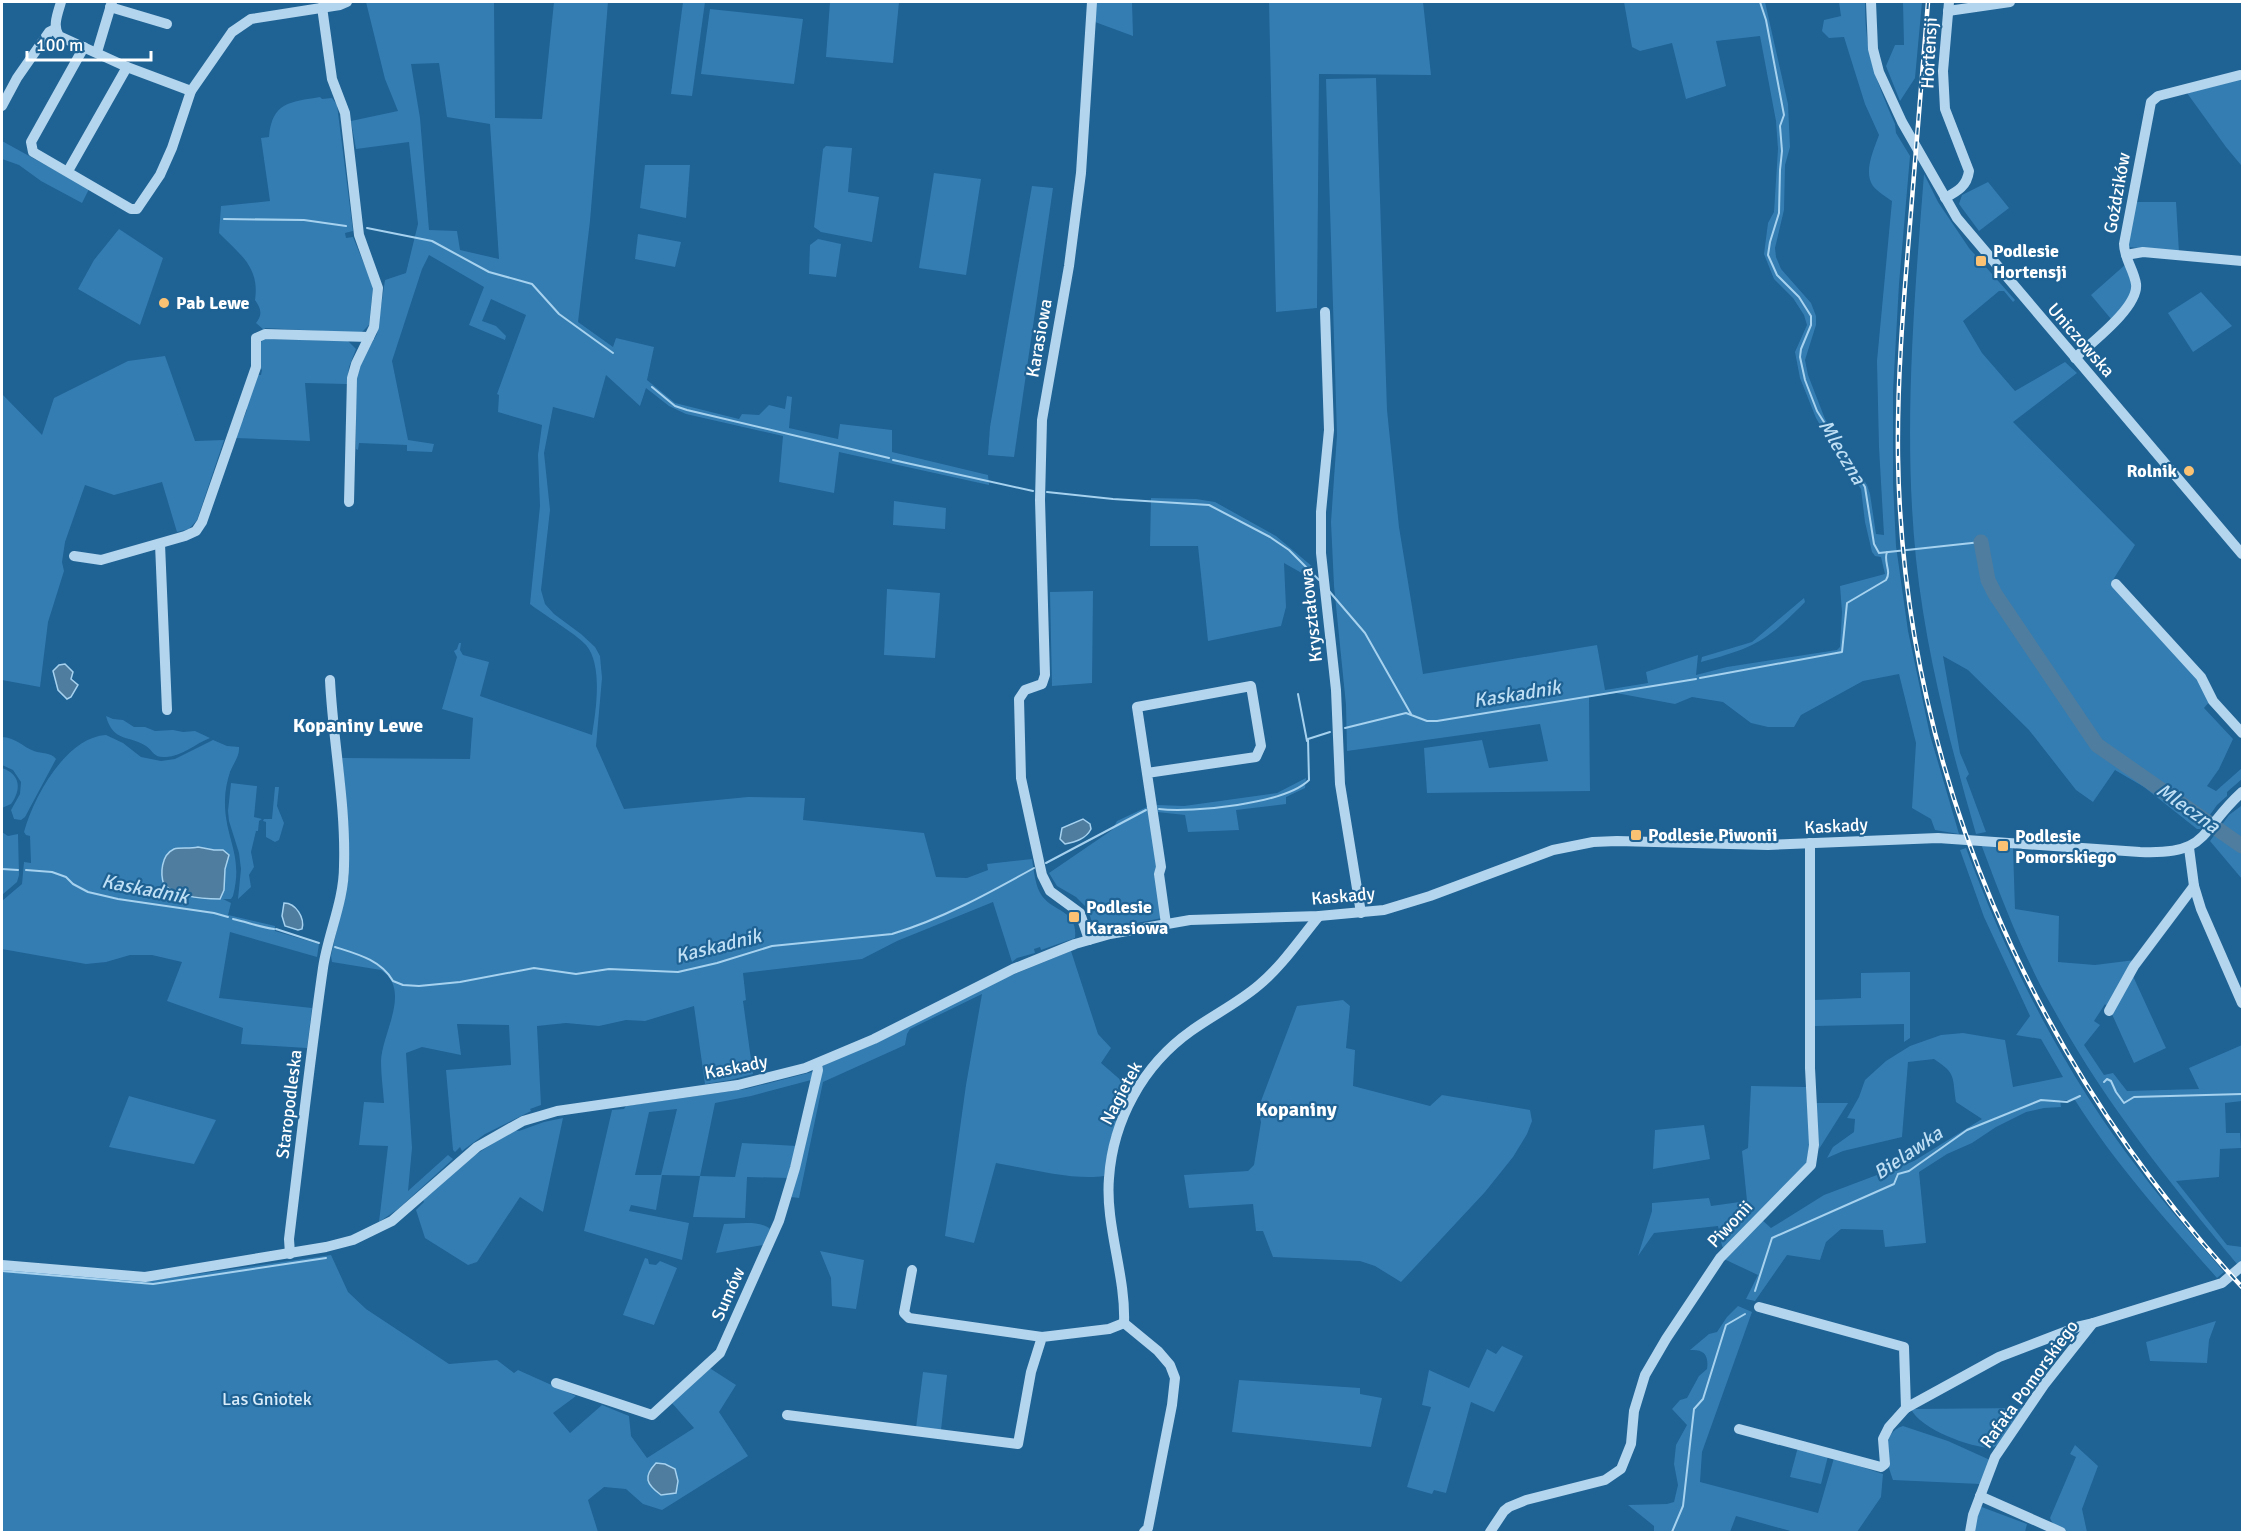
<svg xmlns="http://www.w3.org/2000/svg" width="2244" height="1534" font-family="Signika,sans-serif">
	<rect width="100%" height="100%" fill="#1f6294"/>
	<g fill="#347db2" fill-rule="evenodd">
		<path d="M366,2H494L495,118L542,119L554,2H608L590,221L578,322L613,347L616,338L654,347L647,380L675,403L739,419L742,414L759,415L769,405L785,409L787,396L792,397L789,428L838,439L840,424L892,430V452L988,475L989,485L839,452L834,493L779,482L783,436L686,414L669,406L646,388L640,406L606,375L594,418L553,407L544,453L550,510L541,590L545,604L554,614L581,634L595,647L600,656L602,678L596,746L624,809L748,797L805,798L803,820L924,833L936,877L967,878L988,870L987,864L1032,859C1034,871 1035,886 1042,896C1055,913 1078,910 1075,938L1041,950L1040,947L1034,949L1035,953L1017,958L1012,962L993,902L897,941L862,959L743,973L746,1000L743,1001L753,1074L730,1080L705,1084L694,1006L645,1021L626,1020L599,1026L566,1023L537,1026L541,1105L530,1109L531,1111L485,1134L462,1151L460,1147L455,1152L453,1150L446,1070L511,1065L509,1025L457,1024L461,1055L422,1047L406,1053L412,1148L408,1191L448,1155L453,1159L398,1209L379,1222L388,1146L359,1145L364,1102L384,1103C383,1089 381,1075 381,1061C382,1033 412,990 381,970L332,962L331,956L349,876L345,788L342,758L470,759L473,718L442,709L457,657L454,651L457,649L459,643H461L460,650L463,655L489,662L480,696L592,735C596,710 603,665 586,645C575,633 544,615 530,604L540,506L538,455L542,425L498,412L499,395L497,394L526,315L491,299L482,321L496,326L506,336L505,340L469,325L484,287L429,255L422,269L392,361L408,440L434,444L432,452L407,451V445L359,443L358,450L356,449V377L358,367L377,334L385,280L406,273L418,224L409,142L356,149L351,121L398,111L385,79ZM439,63L447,117L490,124L499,259L460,250L457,231L429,230L420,118L411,64Z"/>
		<polygon points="683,2 705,2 692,96 671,94"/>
		<polygon points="830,2 899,2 893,63 826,57"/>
		<polygon points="1095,2 1132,2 1133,36 1095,22"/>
		<polygon points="1269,2 1423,2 1431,75 1319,74 1317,308 1276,312"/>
		<path d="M1624,2H1765L1788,104L1790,147L1785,165L1784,210L1775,248L1776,257L1781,269L1811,303L1816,316V325L1805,360L1808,375L1825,419L1867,485L1870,494L1876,534L1884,535L1879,447L1877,361L1892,201C1886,197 1878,192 1873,186C1863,172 1874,149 1879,135L1865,104L1844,37L1829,38L1822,31L1824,20L1841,16L1839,2H1865C1865,54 1875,77 1895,124L1896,133L1910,156L1899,284L1893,391V483L1896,546L1908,631L1930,735L1959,834L1935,830L1931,819L1912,808L1916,743L1899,674L1863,681L1801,715L1794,727H1768L1751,723L1723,702L1692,697L1675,704L1616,693L1589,697L1590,791L1427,793L1424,748L1482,740L1489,768L1548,761L1540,724L1347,751L1346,705L1334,586L1331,522L1337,435L1326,79L1376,78L1387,410L1399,527L1423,674L1597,645L1605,690L1648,683L1646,672L1698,655L1696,675L1727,667L1837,650L1840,647L1842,612L1840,586L1885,574L1881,557L1875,556L1872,552L1865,522L1861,489L1841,461L1816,418L1800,378L1795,352L1807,325L1804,315L1793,298L1774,279L1764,254L1768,223L1774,212L1778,149L1776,121L1760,36L1716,41L1726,86L1686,99L1672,43L1640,51L1632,47Z"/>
		<polygon points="1903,2 1922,2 1915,78 1900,101 1886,66 1895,45 1904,45"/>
		<polygon points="710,9 803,19 794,84 701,74"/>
		<polygon points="2242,79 2242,164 2241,165 2226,147 2187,93"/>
		<path d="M320,97L322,99L332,98L337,105L353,231L345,233L346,238L353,237L371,281L373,287L369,325L361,333L265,328L264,330L256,323C263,314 261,309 255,300C260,266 239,254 219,233L221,206L270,201L261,138L269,137C272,102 290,102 320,97Z"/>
		<polygon points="2,141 89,189 82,203 41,181 19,165 2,159"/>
		<polygon points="826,146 852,148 848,192 879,197 872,242 821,232 814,227 823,149"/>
		<polygon points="645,165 690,165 686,218 640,208"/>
		<polygon points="934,173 981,179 966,275 919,268"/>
		<path d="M1924,174L1938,202L1969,248L2015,300L2013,302L2004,291H1999L1963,321L1982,353L2015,391L2065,362L2077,373L2013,422L2135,545L2111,583L2196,677L2210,701L2204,708L2233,739L2219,769L2207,786L2216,791L2242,768V779L2227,792V796L2217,805L2200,829H2197L2144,787L2115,770L2093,802L2076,790L2029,730L1968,670L1943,656L1960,753L1969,774L1966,778L1986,832L1976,834C1950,744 1926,653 1916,559C1903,431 1914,302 1924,174Z"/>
		<polygon points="1988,182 2009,208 1979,231 1959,204 1962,195"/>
		<polygon points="1032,186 1053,188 1014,457 988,455 990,427"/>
		<polygon points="2135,202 2176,202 2179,252 2128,247"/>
		<polygon points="119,229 163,258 140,325 78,289 94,260"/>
		<polygon points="638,234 681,242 675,267 635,259"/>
		<polygon points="818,239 841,244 836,277 809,274 810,245"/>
		<polygon points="2126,264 2131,277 2132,296 2111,319 2091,295"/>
		<polygon points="2201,292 2232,326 2193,352 2168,313"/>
		<path d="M262,339L348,341L356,349L349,367L347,384L305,383L310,441L235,438L241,421L243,420L247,410L246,407L257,375H261L262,370C256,362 259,349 262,339Z"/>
		<polygon points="165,356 195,441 224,440 197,520 189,529 177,532 162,482 114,495 85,485 65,542 62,562 64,571 48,622 40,687 2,680 2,394 42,435 54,398 128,361"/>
		<polygon points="1151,498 1196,499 1215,502 1276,536 1314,568 1314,580 1284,563 1286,607 1281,626 1208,641 1198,546 1150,546"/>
		<polygon points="894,501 946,508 945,529 893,525"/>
		<polygon points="887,589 940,593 935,658 884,655"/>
		<polygon points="1093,591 1092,683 1052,686 1050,592"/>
		<path d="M1804,598L1805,602C1767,641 1754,648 1701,662L1702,657L1752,642Z"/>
		<path d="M106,716L113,719L123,720L134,727H145L155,731L173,730L183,732L195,731L210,738C195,744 182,756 166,757C154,758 154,752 146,746C130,735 113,743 106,716Z"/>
		<path d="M106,735L123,743L141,757L161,761L175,759L213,740L227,746L239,747C240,756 233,764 230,772C227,781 225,791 225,800C224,838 244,854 233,896L231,899H223L231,903L228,915L275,926V931L319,944L317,957L230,932L219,998L312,1008L307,1048L241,1044L243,1028L167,1001L182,962L152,955H130L106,962L86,964L2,949V901L22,884L24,862L31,863L30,836L26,835L24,832C33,798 66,737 106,735Z"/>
		<path d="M2,737C15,737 23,747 34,751C42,754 51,752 56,759L25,817L21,820L14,819L11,810L20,794L21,782L13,770L2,765Z"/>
		<path d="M2,768C20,774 22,789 11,804L2,808Z"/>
		<polygon points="1306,778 1305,788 1286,797 1286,804 1236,810 1239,830 1188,832 1185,815 1157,812 1157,805 1184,806 1277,793"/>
		<polygon points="231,783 257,786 254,817 262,819 259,821 258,831 256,831 251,852 254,867 249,875 251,887 238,899 241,869 239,853 229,821 228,811"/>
		<polygon points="275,787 279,787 277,806 284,823 279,840 275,842 266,837 266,822 263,821 264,819 272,819"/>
		<polygon points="1149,806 1162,918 1102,930 1092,922 1087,908 1076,897 1057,886 1049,873 1112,830 1117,821"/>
		<polygon points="2241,806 2242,807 2242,879 2210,841 2229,815"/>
		<polygon points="2,832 8,836 18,834 19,875 17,882 2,895"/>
		<path d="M1981,844L2013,848L2015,909L2059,916L2058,962L2095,965L2135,960L2132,974L2166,1048L2134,1063L2111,1012L2105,1004L2094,1021L2100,1025L2084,1045L2104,1075L2113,1073L2127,1091L2199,1089L2189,1068L2242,1045V1101L2225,1103L2226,1133H2240L2241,1148L2220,1149L2219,1177L2176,1181L2227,1245L2242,1247L2241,1262L2237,1264C2170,1183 2105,1103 2054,1010C2024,958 2002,900 1981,844Z"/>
		<path d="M1966,848C2008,962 2065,1074 2140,1171C2166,1206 2196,1239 2224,1272L2217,1278C2167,1221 2115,1164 2075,1100H2060L2061,1107L2044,1108L2026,1112L1996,1127L1972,1143L1947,1154L1919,1172L1926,1243L1885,1247L1883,1230L1841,1229L1826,1242L1820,1260L1787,1255L1755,1301L1746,1299L1758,1275L1724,1259L1761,1219L1771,1228L1824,1195L1914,1161L1982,1119L1956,1102C1952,1077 1957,1074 1934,1059L1908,1062L1902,1137L1843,1151L1827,1158L1833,1147L1854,1132L1855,1119L1847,1118L1859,1097L1865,1080L1886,1061L1910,1046L1941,1035L1963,1033L2005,1040L2013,1087L2063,1077L2041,1039L2016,1035L2030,1016L1984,917L1960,850Z"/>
		<path d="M1071,951L1098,1034L1111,1048L1101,1063L1131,1089L1111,1137L1104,1176C1075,1181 1026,1168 996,1163L974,1243L945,1236L966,1085L982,994L910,1029L907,1034L905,1045L823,1082L799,1198L791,1197L820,1070L824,1065L1005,978Z"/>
		<polygon points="1910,972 1910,1038 1904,1042 1904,1024 1815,1026 1814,1000 1861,998 1861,973"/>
		<polygon points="1343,1000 1350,1006 1346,1048 1355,1050 1353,1086 1430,1106 1442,1095 1530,1110 1532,1121 1527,1134 1513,1157 1485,1192 1401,1282 1375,1266 1360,1261 1273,1257 1263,1231 1256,1231 1253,1204 1189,1208 1184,1175 1248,1171 1254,1165 1261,1122 1258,1109 1297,1006"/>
		<path d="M812,1072L813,1074L811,1080L751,1096L715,1103L700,1176L735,1177L742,1143L797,1146L789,1178L747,1177L745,1218L693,1217L700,1176L662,1175L656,1210L631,1205L629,1211L689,1223L682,1260L584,1231L612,1110L624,1109L626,1106L746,1089ZM677,1109L661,1175H635L649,1112Z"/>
		<polygon points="1751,1086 1806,1087 1810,1135 1807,1163 1724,1249 1722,1246 1718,1226 1654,1233 1638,1256 1652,1211 1652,1203 1709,1198 1711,1206 1747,1201 1742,1151 1748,1148"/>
		<polygon points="129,1096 216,1120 194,1164 109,1147"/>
		<polygon points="1815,1103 1848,1103 1819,1149"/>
		<polygon points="563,1118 543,1212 520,1197 477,1262 468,1265 425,1238 416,1210 424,1202 423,1200 475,1155 514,1130 519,1131 544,1122"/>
		<polygon points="1704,1125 1710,1159 1653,1169 1655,1130"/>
		<path d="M724,1224C737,1224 760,1220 770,1229L763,1245L716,1253Z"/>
		<polygon points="820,1251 864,1260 856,1309 832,1306 831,1278"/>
		<polygon points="331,1255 348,1292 366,1309 449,1364 497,1360 514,1373 518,1370 576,1396 553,1413 570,1433 602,1405 629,1416 631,1436 647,1458 694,1428 671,1402 708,1367 736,1385 719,1412 748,1456 662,1510 643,1504 626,1489 604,1487 588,1500 598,1532 2,1532 2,1268 148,1281"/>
		<polygon points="645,1258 648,1259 649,1264 656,1265 660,1261 677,1268 654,1325 623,1315"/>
		<path d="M1738,1306L1752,1312L1702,1452L1700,1482L1818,1513L1834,1458L1883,1474L1881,1497L1857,1532H1794L1736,1516L1730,1532H1654V1526L1628,1505L1667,1504L1674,1502L1678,1485L1674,1464L1676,1445L1687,1425L1672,1409L1680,1400L1687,1398L1699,1376L1707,1369C1709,1355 1704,1349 1690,1350L1709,1334L1717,1332L1727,1317Z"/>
		<polygon points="2216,1321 2209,1340 2207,1363 2150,1361 2146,1342"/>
		<polygon points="1502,1346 1523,1356 1494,1412 1471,1402 1446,1493 1434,1490 1432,1494 1407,1487 1431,1407 1422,1405 1429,1370 1469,1388 1487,1349 1496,1354"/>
		<polygon points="923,1372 947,1375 941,1430 916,1428"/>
		<polygon points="1239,1380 1360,1388 1360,1394 1382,1398 1371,1447 1232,1432"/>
		<path d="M2023,1408L1998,1445L1992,1448C1971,1448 1920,1429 1911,1409Z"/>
		<path d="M1903,1426L1948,1441L1990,1460L1980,1484L1893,1480C1886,1462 1880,1433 1903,1426Z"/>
		<path d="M2075,1445L2098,1466L2082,1509L2087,1532C2072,1532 2057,1534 2050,1518L2076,1457L2070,1454Z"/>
		<polygon points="1798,1447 1828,1456 1821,1484 1790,1477"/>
		<polygon points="1979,1506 2027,1524 2025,1532 1972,1532"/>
	</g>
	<g fill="#4f7d9f" stroke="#a6d2ef" stroke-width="1.5">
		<polygon points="65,664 73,672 71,679 78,685 71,697 67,699 58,690 53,671 59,665"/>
		<path d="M1083,819L1090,824L1091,829C1086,839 1075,842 1065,844L1060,839L1062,828Z"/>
		<path d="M198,847L214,850H223L229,855L225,869L224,890L220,899C201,899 179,897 164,885C160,874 161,855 174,849C179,847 190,849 198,847Z"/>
		<path d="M284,903C296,903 305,918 302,929L298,930L285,926L282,916Z"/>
		<path d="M656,1463L665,1464L675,1469L678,1481L676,1493L661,1495C646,1484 643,1477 656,1463Z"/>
	</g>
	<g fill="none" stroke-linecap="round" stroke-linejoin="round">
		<g stroke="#a6d2ef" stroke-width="2">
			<polyline points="1760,2 1766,20 1784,115 1780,126 1782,151 1780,170 1779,213 1770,242 1768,255 1777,275 1799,297 1811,316 1811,325 1801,349 1800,357 1805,380 1817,411 1865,487 1874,544 1879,553 1981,542"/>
			<polyline points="224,219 304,220 346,226"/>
			<polyline points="367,228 432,241 489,272 532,284 559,314 613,353"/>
			<polyline points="652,387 675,406 687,410 889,458"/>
			<polyline points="893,460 1033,491"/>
			<polyline points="1047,492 1113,499 1209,505 1270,537 1289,550 1319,580"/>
			<polyline points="1329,591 1365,633 1411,714"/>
			<path d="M1700,678L1842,652L1847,603L1886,580C1892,571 1883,562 1887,552"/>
			<polyline points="1298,694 1307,741"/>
			<polyline points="1345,728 1406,713 1427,721 1437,721 1696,679"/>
			<path d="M1159,809C1192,813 1285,804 1309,780L1308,739L1330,732"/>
			<polyline points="1046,863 1146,810"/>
			<polyline points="2,869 18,870"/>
			<polyline points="26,870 52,872 66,877 73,884 88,892 118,899 214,913 228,917"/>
			<path d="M233,919C247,922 259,927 274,929"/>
			<polyline points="276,929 319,943"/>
			<path d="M335,947C357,954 381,960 393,981L403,985L419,986L460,982L534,968L576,974L609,969L678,972L717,963L772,946L892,934C942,919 989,893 1034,868"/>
			<polyline points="2104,1082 2107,1079 2111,1081 2116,1092 2124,1103 2134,1097 2242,1094"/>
			<polyline points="2,1271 153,1284 326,1258"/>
			<polyline points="1755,1291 1772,1238 1894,1184 1898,1174 1909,1171 1967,1130 2041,1100 2067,1102 2080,1096"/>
			<polyline points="1672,1532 1683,1506 1694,1409 1703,1399 1726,1325 1745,1314"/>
		</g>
		<polyline stroke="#4f7d9f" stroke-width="15" points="1981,542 1988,580 1995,594 2097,745 2242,846"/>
		<g stroke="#b3d5ee" stroke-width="10">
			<path d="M61,2C58,13 52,26 59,36L127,67L191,91"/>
			<polyline points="1871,2 1873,49 1879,72 1902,122 1957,218 2242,554"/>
			<polyline points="110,7 167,24"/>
			<polyline points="322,7 332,79 345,113 359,235 378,288 374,327 356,364 352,378 349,502"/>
			<polyline points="1948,11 2010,2"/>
			<polyline points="84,47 31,142 33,152 131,209 137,209 160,175 172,148 191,91 232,32 251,19 340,5 347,2"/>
			<polyline points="97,52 112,2"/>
			<polyline points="2,106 17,78 49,32 55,29"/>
			<polyline points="68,171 127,67"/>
			<path d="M1945,198C1958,191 1967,186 1969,171L1945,109L1943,71L1949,2"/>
			<polyline points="2126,255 2143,252 2242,261"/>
			<polyline points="1325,312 1329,430 1321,512 1321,553 1336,690 1340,784 1361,913"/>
			<path d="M2075,358C2091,343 2139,307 2136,284C2134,270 2124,258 2124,244L2151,102L2158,96L2240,75"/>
			<polyline points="160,544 167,710"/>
			<polyline points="74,556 101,560 185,536 196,531 202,522 256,367 256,338 265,334 369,337"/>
			<polyline points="2116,584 2201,677 2213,701 2242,733"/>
			<polyline points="1147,773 1256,757 1261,746 1251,686 1137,707 1161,867 1159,874 1166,924"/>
			<polyline points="2189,848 2194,886 2201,909 2242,1003"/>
			<polyline points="1089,940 1080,913 1050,891 1042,875 1021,778 1019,699 1025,690 1042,684 1045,675 1040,500 1042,420 1069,266 1081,173 1092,2"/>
			<polyline points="2109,1011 2134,966 2194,886"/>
			<path d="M290,1254L289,1239C300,1149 310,1058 323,968C328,934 344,901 344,866C346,804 333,742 330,680"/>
			<path d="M2,1265L145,1277L326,1247L353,1240L392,1221L477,1147L523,1121L557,1111L738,1085L805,1068L874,1039L1013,969L1075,944L1110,934L1190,920L1319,916L1384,910L1430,896L1553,850L1593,842L1617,841L1768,845L1938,838L2140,852C2210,855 2198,832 2242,792"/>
			<polyline points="912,1270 904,1313 909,1318 1042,1337"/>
			<polyline points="1759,1307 1904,1347 1906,1408"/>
			<path d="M1124,1323C1126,1276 1105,1225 1109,1178C1113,1120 1143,1065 1191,1031C1213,1015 1238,1003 1259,985C1282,966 1300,939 1319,916"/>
			<polyline points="1124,1323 1158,1351 1170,1365 1175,1378 1172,1405 1148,1528 1144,1532"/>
			<polyline points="556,1383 652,1415 720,1353 779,1221 795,1168 818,1070 817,1064"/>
			<polyline points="787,1415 1018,1444 1031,1372 1042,1337 1109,1329 1124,1323"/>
			<polyline points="1739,1429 1881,1467 1885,1464 1883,1439 1889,1427 1906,1408 1999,1357 2080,1326 2093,1323"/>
			<polyline points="1980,1496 2061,1532"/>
			<polyline points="1490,1532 1504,1511 1509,1507 1526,1500 1605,1480 1621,1469 1631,1444 1634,1411 1645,1375 1666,1339 1720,1258 1811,1165 1814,1145 1810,1068 1810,843"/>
			<polyline points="1970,1532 1973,1515 1995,1457 2044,1385 2093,1323 2222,1283 2242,1266"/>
		</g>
		<g stroke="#fff" stroke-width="4.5">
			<path id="rail" d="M1928,2C1922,80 1915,158 1909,236C1903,309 1897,383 1898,457C1903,769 2031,1060 2242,1287"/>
		</g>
		<use href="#rail" stroke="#1f6294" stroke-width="2" stroke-dasharray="7" stroke-linecap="butt"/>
	</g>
	<g fill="#fcc273" stroke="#1f6294" stroke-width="2">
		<rect x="1975" y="255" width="12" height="12" rx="3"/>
		<circle cx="164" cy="303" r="6"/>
		<circle cx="2189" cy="471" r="6"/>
		<rect x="1630" y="829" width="12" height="12" rx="3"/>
		<rect x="1997" y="840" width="12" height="12" rx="3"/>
		<rect x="1068" y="911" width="12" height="12" rx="3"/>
	</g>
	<g text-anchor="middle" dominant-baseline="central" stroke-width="4.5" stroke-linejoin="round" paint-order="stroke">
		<g font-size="18" fill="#fff" stroke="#1f6294">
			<text transform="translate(1929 53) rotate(-87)">Hortensji</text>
			<text transform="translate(2117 193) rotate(-80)">Goździków</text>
			<text transform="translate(1039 338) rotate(-80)">Karasiowa</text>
			<text transform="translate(2081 340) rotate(49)">Uniczowska</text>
			<text transform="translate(1311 615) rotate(-96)">Kryształowa</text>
			<text transform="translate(1836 826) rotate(-3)">Kaskady</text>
			<text transform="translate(1343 896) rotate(-5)">Kaskady</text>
			<text transform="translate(736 1067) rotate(-11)">Kaskady</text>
			<text transform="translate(1121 1093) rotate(-62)">Nagietek</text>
			<text transform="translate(289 1104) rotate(-83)">Staropodleska</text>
			<text transform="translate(1730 1224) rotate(-47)">Piwonii</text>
			<text transform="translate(728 1294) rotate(-66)">Sumów</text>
			<text transform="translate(2029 1384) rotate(-54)">Rafała Pomorskiego</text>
		</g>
		<g font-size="18" font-weight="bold" fill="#fff" stroke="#1f6294" text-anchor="start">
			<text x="1993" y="251">Podlesie<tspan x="1993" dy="21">Hortensji</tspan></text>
			<text x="176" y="303">Pab Lewe</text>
			<text x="2177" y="471" text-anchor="end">Rolnik</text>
			<text x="1648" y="835">Podlesie Piwonii</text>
			<text x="2015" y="836">Podlesie<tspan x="2015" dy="21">Pomorskiego</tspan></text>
			<text x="1086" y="907">Podlesie<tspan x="1086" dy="21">Karasiowa</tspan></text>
		</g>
		<g font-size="18" fill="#d9ecfa" stroke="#1f6294">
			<text x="267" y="1399">Las Gniotek</text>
		</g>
		<g font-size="20" font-style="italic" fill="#bfdff5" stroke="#1f6294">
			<text transform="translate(1842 452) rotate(59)">Mleczna</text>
			<text transform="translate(1517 694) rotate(-9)">Kaskadnik</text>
			<text transform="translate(2188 808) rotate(35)">Mleczna</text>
			<text transform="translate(145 889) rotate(11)">Kaskadnik</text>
			<text transform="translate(718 946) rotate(-14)">Kaskadnik</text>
			<text transform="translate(1908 1153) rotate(-34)">Bielawka</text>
		</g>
		<g font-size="20" font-weight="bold" fill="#fff" stroke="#1f6294">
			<text x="358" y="725">Kopaniny Lewe</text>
			<text x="1296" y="1109">Kopaniny</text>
		</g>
	</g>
	<rect width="2244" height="1534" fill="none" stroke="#ffffff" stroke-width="6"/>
	<path d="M27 51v9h124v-9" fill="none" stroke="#ffffff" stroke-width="3"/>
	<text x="36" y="51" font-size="18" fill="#ffffff" stroke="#1f6294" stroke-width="4.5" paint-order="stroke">100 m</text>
</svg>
